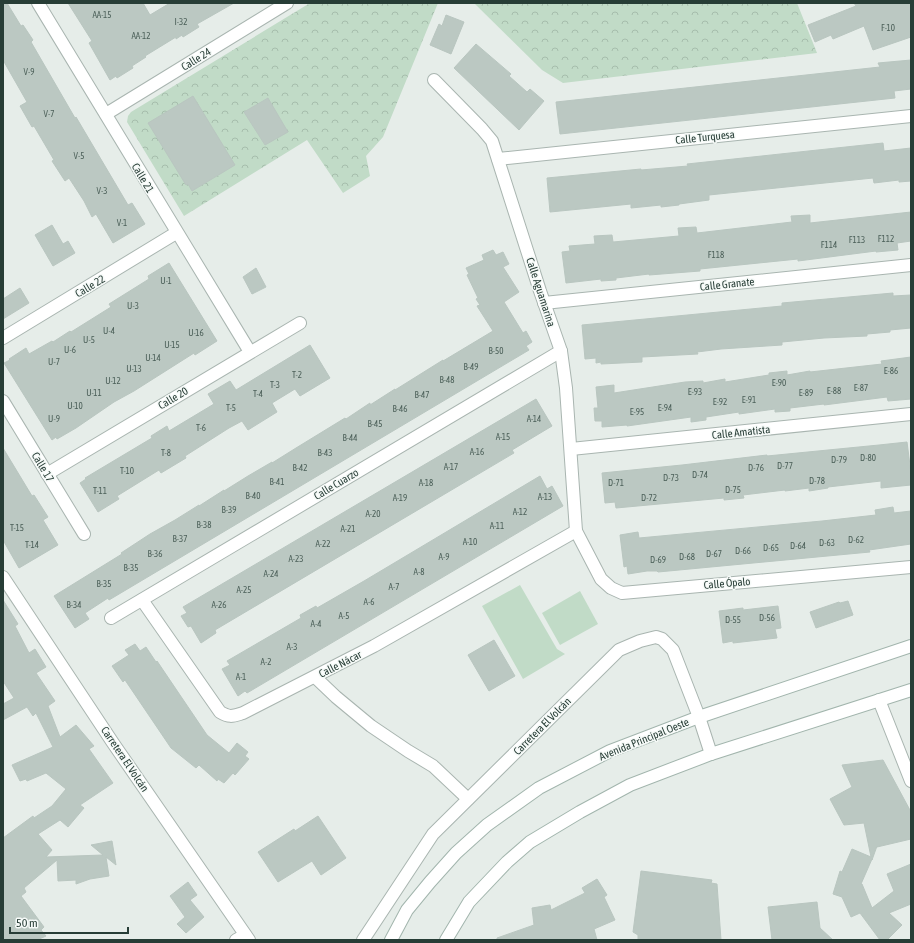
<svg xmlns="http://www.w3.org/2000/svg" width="914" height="943" font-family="'Asap Condensed',sans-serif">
	<defs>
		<pattern id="park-crowns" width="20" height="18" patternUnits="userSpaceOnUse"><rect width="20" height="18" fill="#c1dbc7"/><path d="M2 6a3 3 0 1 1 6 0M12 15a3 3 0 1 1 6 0" fill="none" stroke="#a6bdac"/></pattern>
	</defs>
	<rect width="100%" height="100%" fill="#e6ede9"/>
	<g fill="#c1dbc7">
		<polygon points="520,585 557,649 565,654 523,679 482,606"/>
		<polygon points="580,591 598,624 560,645 542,613"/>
	</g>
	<g fill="url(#park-crowns)">
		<polygon points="310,3 438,3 383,137 366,156 370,176 343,193 307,140 184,216 127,122 128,116 131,112"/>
		<polygon points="474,3 797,3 817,53 563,83 542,70"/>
	</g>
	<g fill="#bbc8c2" stroke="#b9c6c0">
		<polygon points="3,3 7,3 21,26 23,25 33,40 31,42 75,118 76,117 128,205 132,203 145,224 113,243 96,214 92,217 84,201 69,178 65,181 52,161 54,160 34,126 32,127 20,106 27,102 3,60"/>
		<polygon points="68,3 143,3 150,15 170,3 234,3 197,24 199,27 183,37 182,35 176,39 176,37 145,56 146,57 132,66 133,68 117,78 116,76 110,80 89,43 92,41"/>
		<polygon points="854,3 911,3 911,37 873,50 864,26 833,39 831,35 815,42 808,25 856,6"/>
		<polygon points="446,15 464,22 451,54 430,45 439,24 442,26"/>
		<polygon points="476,44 511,74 509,76 527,92 530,89 544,101 519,130 454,68"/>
		<polygon points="911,60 911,89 894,91 895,98 560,134 556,102 880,67 878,63"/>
		<polygon points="193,96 235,165 192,191 188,184 186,185 148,123"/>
		<polygon points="268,98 288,132 265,145 244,112"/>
		<polygon points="883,143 884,151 911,148 911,181 899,182 899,180 874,183 873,178 709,195 709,200 679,204 679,205 661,207 661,205 631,208 631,204 550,212 547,178 641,169 641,170 688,166 687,164"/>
		<polygon points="911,212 911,241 897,243 898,250 876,252 876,251 798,261 798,259 700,269 700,271 649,275 649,274 616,278 616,280 601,281 601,279 566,283 562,252 570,251 569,246 595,244 594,236 612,235 613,242 679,236 678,228 696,227 697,233 792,222 791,216 810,215 810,223"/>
		<polygon points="52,225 63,244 68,241 75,253 53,266 35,235"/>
		<polygon points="493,250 496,255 503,252 509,264 503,267 519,292 504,302 523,333 526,331 532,342 526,346 529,350 109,600 108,598 85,613 89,619 75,628 54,596 122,554 121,553 150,534 175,520 199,505 199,506 224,490 224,491 248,476 272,462 272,463 296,448 345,418 346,419 370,403 370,405 395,389 395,390 443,360 443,361 493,331 477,306 480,305 476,299 478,298 467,275 469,274 466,268 484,260 482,255"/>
		<polygon points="169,263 217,341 195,355 194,353 134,391 114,402 76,428 57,439 56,437 52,440 4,363 10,360 9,359 26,348 29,354 52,341 53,342 70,331 71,332 111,307 109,304 149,279 148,276"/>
		<polygon points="256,268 266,287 252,294 243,277"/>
		<polygon points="20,288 29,303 3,319 3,299"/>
		<polygon points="893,293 893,296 911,295 911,328 890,330 890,332 867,334 867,336 824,338 782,342 782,345 721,349 697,352 698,354 642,357 642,362 601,364 601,362 596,363 596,358 585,359 582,325 782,306 782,303"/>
		<polygon points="310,345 330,378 300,396 295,389 272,403 277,412 248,430 242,421 229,428 185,456 186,458 161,473 159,470 117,496 119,499 98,512 80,483 86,479 85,478 152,438 151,436 167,426 169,431 214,404 208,394 230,381 236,390"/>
		<polygon points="911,357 911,399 888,401 887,397 824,405 824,404 790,408 790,411 775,412 775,409 739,414 739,412 706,417 706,420 691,422 691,417 627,426 627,425 602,427 602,421 595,421 594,408 598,408 596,387 614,385 614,393 685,382 703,381 703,383 725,379 725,382 769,375 769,373 787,371 787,375 810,371 810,372 882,364 881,361"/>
		<polygon points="536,399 552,426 512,450 514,453 215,630 216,633 201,643 191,626 188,627 181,616 187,613 183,607"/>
		<polygon points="907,442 911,473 911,485 881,488 881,481 828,487 828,488 809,491 809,488 785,491 785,490 743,495 744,498 724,500 724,498 616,508 615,502 605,503 602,473 682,465 767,455 767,456 879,445"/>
		<polygon points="3,448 32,496 34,495 48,517 43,520 58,545 19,568 3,540"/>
		<polygon points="540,476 547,489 552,486 563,506 247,693 245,691 238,696 222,669 230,665 227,661 301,618 300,615 316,606 317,608 364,581"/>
		<polygon points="893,507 894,513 911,511 911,544 869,550 870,552 658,572 657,571 647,571 628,574 627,566 624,567 620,535 638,532 639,538 822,521 876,515 875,510"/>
		<polygon points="3,600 18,624 15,626 29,653 35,649 46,667 36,673 55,701 48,706 60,737 76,725 94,746 89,749 113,783 80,805 84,808 68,827 60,820 38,834 52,850 46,857 103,855 91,845 112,841 116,865 106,857 109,876 90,879 76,884 76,880 58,881 57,860 24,888 26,892 21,896 44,927 41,930 46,936 37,940 3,940 3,838 33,816 34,818 52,806 66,789 46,773 27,781 26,779 20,781 12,765 53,747 36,713 33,716 27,707 3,720 3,704 14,698 3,681"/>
		<polygon points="848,601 853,615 816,628 810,612 839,602 840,603"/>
		<polygon points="778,606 781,628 775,629 777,638 733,643 733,641 723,643 719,611 743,608 743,610"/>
		<polygon points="494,640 515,676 489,691 468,655"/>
		<polygon points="135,644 140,651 146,647 156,662 157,661 207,735 229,753 237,743 248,752 245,756 249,759 235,775 233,773 224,783 218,779 217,781 199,765 196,768 171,748 125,680 123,682 112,666 129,655 125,650"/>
		<polygon points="883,760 911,812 911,839 877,847 877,846 872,860 872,859 861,884 862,884 872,908 894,891 887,874 911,864 911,904 889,913 902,925 887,940 880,940 860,913 851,917 842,897 833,894 840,871 842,872 852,849 871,857 864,823 844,825 830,799 852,787 842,765"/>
		<polygon points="318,816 346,858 321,875 312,861 278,882 258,852 294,829 295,831"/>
		<polygon points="641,871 712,880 711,883 717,884 721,940 638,940 638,935 633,932"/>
		<polygon points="597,879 607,895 604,897 615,920 594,929 597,940 497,940 497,938 534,925 532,908 550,905 551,910 585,893 582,888"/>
		<polygon points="188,882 197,895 190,900 204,917 186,933 177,924 185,917 170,896"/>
		<polygon points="817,902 820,928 833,940 772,940 768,907"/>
	</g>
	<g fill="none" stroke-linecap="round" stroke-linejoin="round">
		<g stroke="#a9b5b0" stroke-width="14">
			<g id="minor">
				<polyline points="38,3 250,352"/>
				<polyline points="434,80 482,129 492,141 540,291 561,351 566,388 576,531 601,579 611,588 622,593 911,567"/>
				<polyline points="106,114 287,3"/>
				<polyline points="498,159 911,116"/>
				<polyline points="544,303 911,265"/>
				<polyline points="3,338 176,233"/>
				<polyline points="3,401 84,534"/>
				<polyline points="571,449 911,414"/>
				<polyline points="47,474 300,323"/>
				<path d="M142,600L220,712C230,718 233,716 243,713L374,646L576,531"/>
				<polyline points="111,618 561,351"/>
				<polyline points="315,677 336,697 371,726 408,751 433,766 468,799"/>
				<polyline points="879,700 911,781"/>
				<polyline points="236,940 245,935"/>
			</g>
		</g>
		<g stroke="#a9b5b0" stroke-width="14">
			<g id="tertiary">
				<polyline points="3,577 113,743 249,940"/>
				<polyline points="363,940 433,834 619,650 640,641 656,637 662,639 673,650 699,717 711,754"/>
			</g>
		</g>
		<g stroke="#a2b5ad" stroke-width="14">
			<g id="secondary">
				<polyline points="391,940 407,910 430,882 456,853 487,825 539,788 610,751 699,717 911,646"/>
				<polyline points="446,940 469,902 507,862 530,842 580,812 630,785 711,754 911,690"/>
			</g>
		</g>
		<use href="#minor" stroke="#fff" stroke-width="12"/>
		<use href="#tertiary" stroke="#fff" stroke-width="12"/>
		<use href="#secondary" stroke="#fff" stroke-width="12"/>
	</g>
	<g text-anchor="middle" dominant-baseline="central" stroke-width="3" stroke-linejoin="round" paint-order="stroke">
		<g font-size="9" fill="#4c6059">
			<text x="102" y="15">AA-15</text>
			<text x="181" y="22">I-32</text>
			<text x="888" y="28">F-10</text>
			<text x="141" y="36">AA-12</text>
			<text x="29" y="72">V-9</text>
			<text x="49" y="114">V-7</text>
			<text x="79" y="156">V-5</text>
			<text x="102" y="191">V-3</text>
			<text x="122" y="223">V-1</text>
			<text x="886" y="239">F112</text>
			<text x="857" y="240">F113</text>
			<text x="829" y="245">F114</text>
			<text x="716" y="255">F118</text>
			<text x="166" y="281">U-1</text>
			<text x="133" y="306">U-3</text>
			<text x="109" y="331">U-4</text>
			<text x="196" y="333">U-16</text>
			<text x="89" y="340">U-5</text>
			<text x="172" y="345">U-15</text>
			<text x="70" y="350">U-6</text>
			<text x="496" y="351">B-50</text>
			<text x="153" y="358">U-14</text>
			<text x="54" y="362">U-7</text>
			<text x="471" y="367">B-49</text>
			<text x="134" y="369">U-13</text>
			<text x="891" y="371">E-86</text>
			<text x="297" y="375">T-2</text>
			<text x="447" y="380">B-48</text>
			<text x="113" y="381">U-12</text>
			<text x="779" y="383">E-90</text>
			<text x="275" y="385">T-3</text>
			<text x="861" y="388">E-87</text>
			<text x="834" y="391">E-88</text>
			<text x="695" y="392">E-93</text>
			<text x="94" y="393">U-11</text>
			<text x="806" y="393">E-89</text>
			<text x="258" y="394">T-4</text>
			<text x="422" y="395">B-47</text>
			<text x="749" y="400">E-91</text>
			<text x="720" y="402">E-92</text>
			<text x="75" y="406">U-10</text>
			<text x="231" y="408">T-5</text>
			<text x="665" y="408">E-94</text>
			<text x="400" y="409">B-46</text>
			<text x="637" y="412">E-95</text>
			<text x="54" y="419">U-9</text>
			<text x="534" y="419">A-14</text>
			<text x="375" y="424">B-45</text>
			<text x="201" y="428">T-6</text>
			<text x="503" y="437">A-15</text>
			<text x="350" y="438">B-44</text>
			<text x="477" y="452">A-16</text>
			<text x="166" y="453">T-8</text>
			<text x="325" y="453">B-43</text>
			<text x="868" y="458">D-80</text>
			<text x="839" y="460">D-79</text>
			<text x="785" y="466">D-77</text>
			<text x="451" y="467">A-17</text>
			<text x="300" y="468">B-42</text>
			<text x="756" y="468">D-76</text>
			<text x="127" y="471">T-10</text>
			<text x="700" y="475">D-74</text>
			<text x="671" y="478">D-73</text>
			<text x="817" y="481">D-78</text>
			<text x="277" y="482">B-41</text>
			<text x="426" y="483">A-18</text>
			<text x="616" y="483">D-71</text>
			<text x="733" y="490">D-75</text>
			<text x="100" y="491">T-11</text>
			<text x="253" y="496">B-40</text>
			<text x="545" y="497">A-13</text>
			<text x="400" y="498">A-19</text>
			<text x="649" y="498">D-72</text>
			<text x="229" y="510">B-39</text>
			<text x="520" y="512">A-12</text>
			<text x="373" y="514">A-20</text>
			<text x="204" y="525">B-38</text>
			<text x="497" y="526">A-11</text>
			<text x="17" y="528">T-15</text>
			<text x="348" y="529">A-21</text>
			<text x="180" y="539">B-37</text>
			<text x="856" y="540">D-62</text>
			<text x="470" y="542">A-10</text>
			<text x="827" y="543">D-63</text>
			<text x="323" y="544">A-22</text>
			<text x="32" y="545">T-14</text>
			<text x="798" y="546">D-64</text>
			<text x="771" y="548">D-65</text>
			<text x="743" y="551">D-66</text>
			<text x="155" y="554">B-36</text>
			<text x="714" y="554">D-67</text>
			<text x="444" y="557">A-9</text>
			<text x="687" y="557">D-68</text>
			<text x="296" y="559">A-23</text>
			<text x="658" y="560">D-69</text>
			<text x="131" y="568">B-35</text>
			<text x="419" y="572">A-8</text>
			<text x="271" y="574">A-24</text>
			<text x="104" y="584">B-35</text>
			<text x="394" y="587">A-7</text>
			<text x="244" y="590">A-25</text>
			<text x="369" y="602">A-6</text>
			<text x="74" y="605">B-34</text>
			<text x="219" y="605">A-26</text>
			<text x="344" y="616">A-5</text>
			<text x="767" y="618">D-56</text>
			<text x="733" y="620">D-55</text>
			<text x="316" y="624">A-4</text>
			<text x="292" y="647">A-3</text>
			<text x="266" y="662">A-2</text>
			<text x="241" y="677">A-1</text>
		</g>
		<g font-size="11" fill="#273d36" stroke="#f6faf8">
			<text transform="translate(196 59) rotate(-32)">Calle 24</text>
			<text transform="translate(705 137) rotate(-6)">Calle Turquesa</text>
			<text transform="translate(143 178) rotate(59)">Calle 21</text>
			<text transform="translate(727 284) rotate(-6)">Calle Granate</text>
			<text transform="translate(90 286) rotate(-31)">Calle 22</text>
			<text transform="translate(541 292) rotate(72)">Calle Aguamarina</text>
			<text transform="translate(173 398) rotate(-31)">Calle 20</text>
			<text transform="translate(741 432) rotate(-6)">Calle Amatista</text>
			<text transform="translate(43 467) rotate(59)">Calle 17</text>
			<text transform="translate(336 484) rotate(-31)">Calle Cuarzo</text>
			<text transform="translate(727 583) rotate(-5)">Calle Ópalo</text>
			<text transform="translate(340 664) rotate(-27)">Calle Nácar</text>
			<text transform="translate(542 726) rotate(-45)">Carretera El Volcán</text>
			<text transform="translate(644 739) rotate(-22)">Avenida Principal Oeste</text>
			<text transform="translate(125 759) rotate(56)">Carretera El Volcán</text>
		</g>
	</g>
	<rect width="914" height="943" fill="none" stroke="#273d36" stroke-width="8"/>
	<path d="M10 927v6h118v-6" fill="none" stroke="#273d36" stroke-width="2"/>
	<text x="16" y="927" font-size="12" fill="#273d36" stroke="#f6faf8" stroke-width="3" paint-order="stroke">50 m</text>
</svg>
